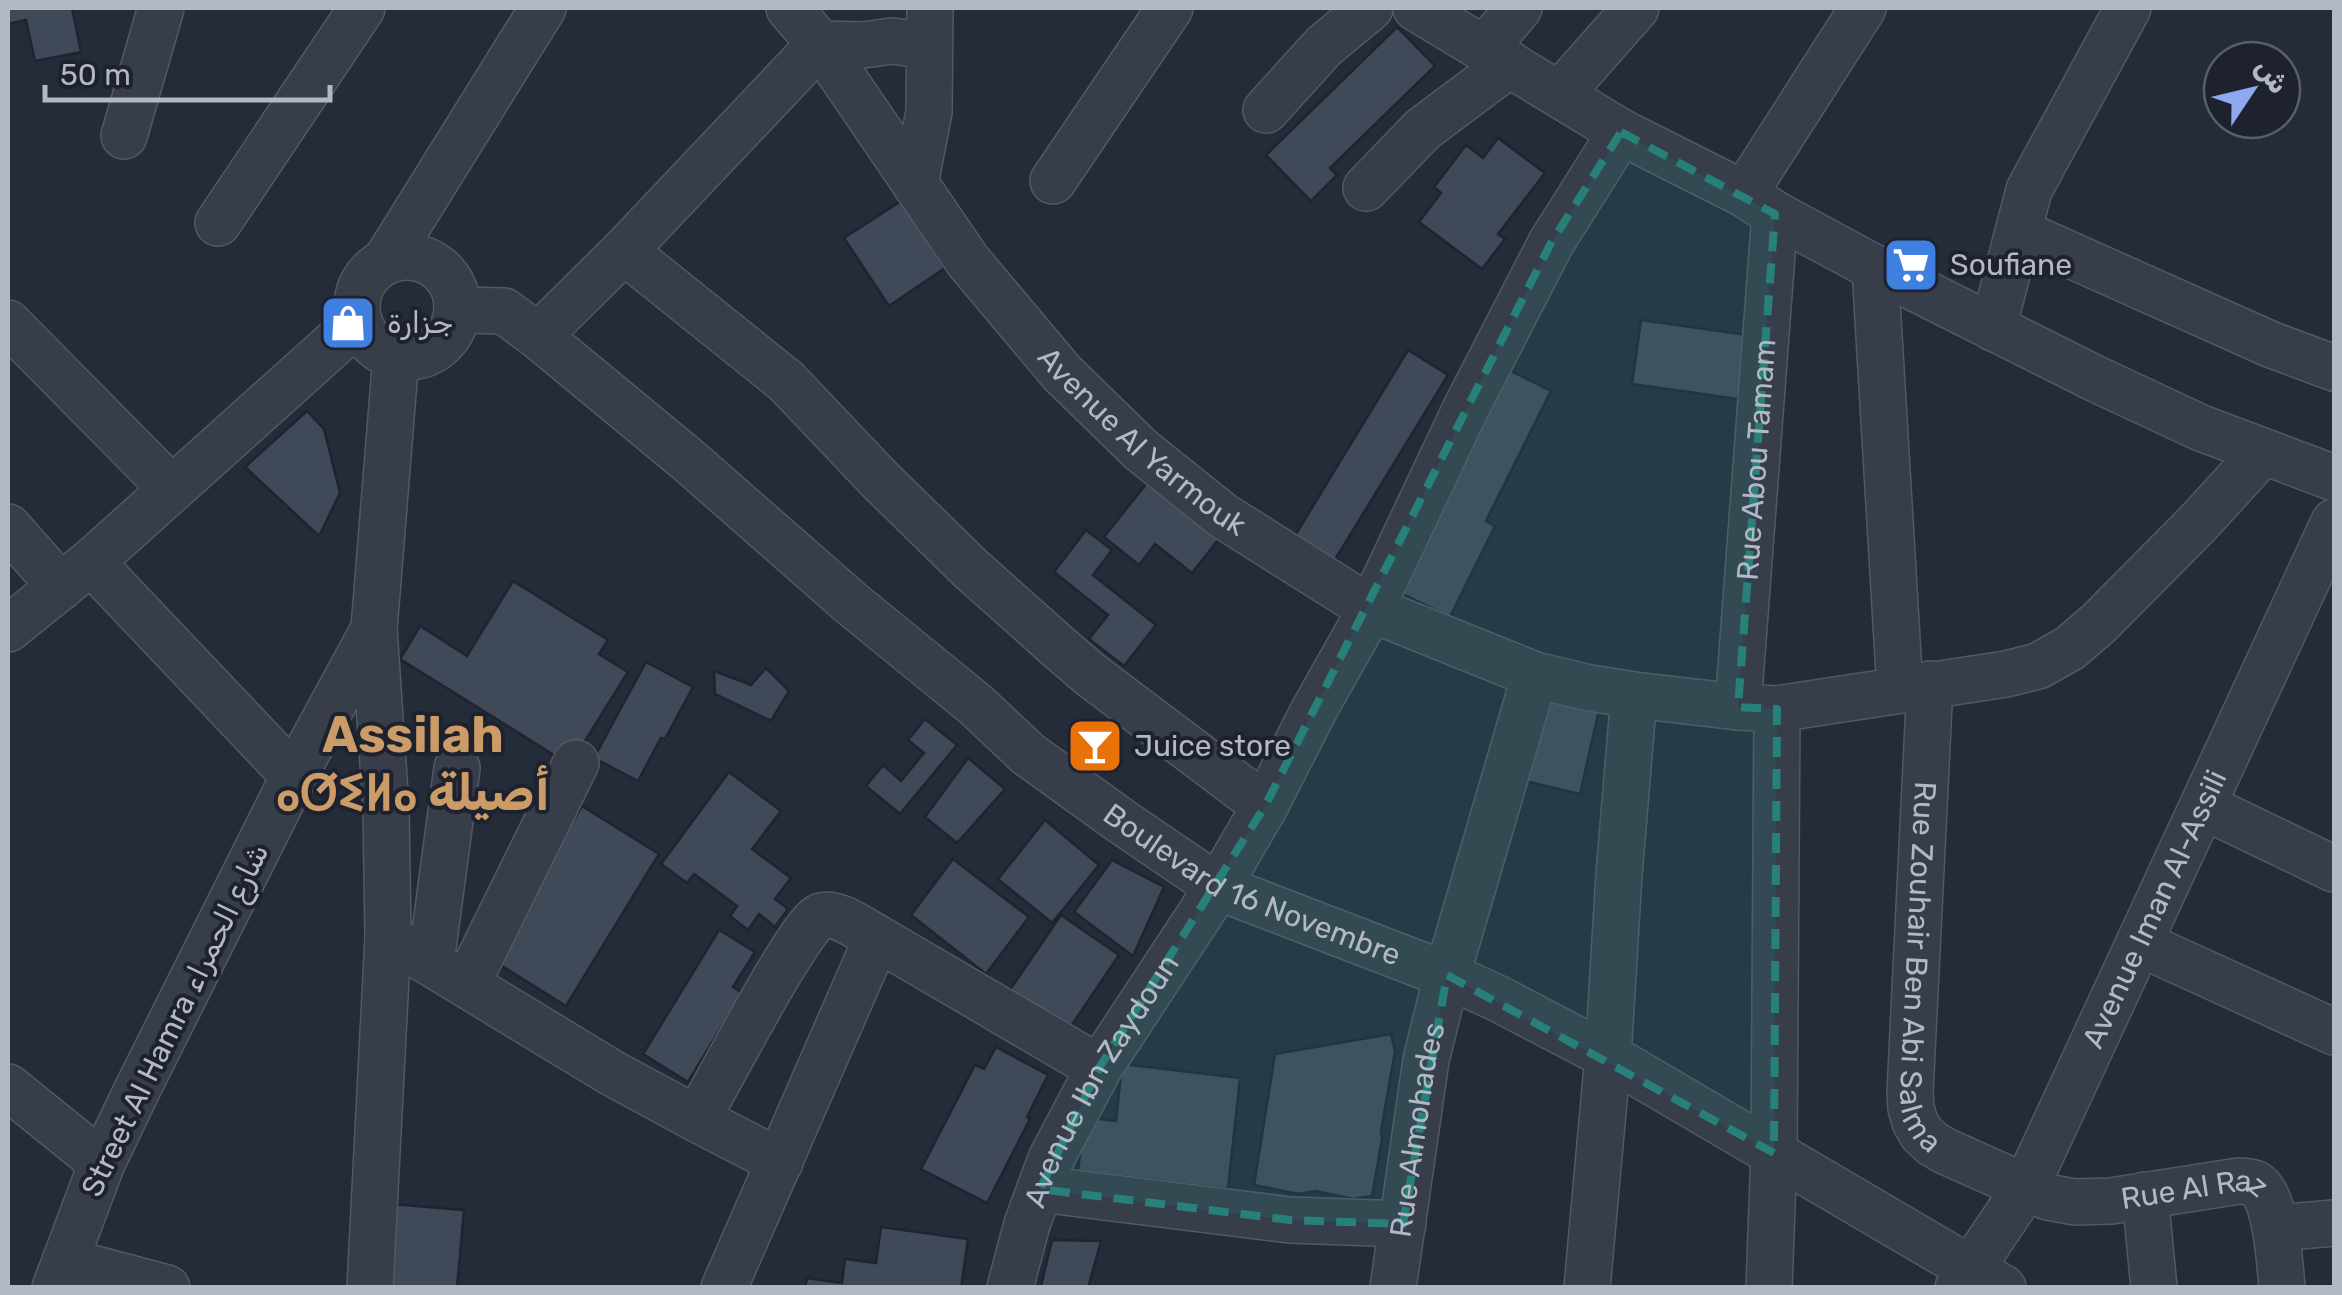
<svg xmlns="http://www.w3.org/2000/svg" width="2342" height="1295" font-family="Rubik,'Noto Sans Arabic','Noto Sans Tifinagh',sans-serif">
	<rect width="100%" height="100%" fill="#242b39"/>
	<g fill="#404958" stroke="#1f2430" stroke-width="2.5">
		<polygon points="8,8 72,8 81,52 35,61 26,20 8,24"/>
		<polygon points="1397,27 1435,66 1330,168 1337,175 1311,201 1266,155"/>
		<polygon points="1498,138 1545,173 1498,234 1505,239 1482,269 1419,222 1441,193 1434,187 1466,145 1483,158"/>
		<polygon points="901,201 945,268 889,306 844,238"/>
		<polygon points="1641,320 1747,335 1738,399 1632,384"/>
		<polygon points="1408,350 1448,375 1328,571 1288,547"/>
		<polygon points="1507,369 1551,391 1486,521 1495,526 1450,617 1397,591"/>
		<polygon points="307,411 324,429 340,493 319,536 245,467"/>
		<polygon points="1150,479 1222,535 1192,573 1155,544 1139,565 1104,537"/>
		<polygon points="1086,530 1112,550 1093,575 1156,625 1124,666 1089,639 1108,615 1054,572"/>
		<polygon points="513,581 608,640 599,654 628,672 570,765 400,659 420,626 467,656"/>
		<polygon points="646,662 693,687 665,739 661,738 638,781 594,758"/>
		<polygon points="766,668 789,691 771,721 715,694 714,671 751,685"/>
		<polygon points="1542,683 1602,697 1580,794 1521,780"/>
		<polygon points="925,719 957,745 900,814 866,786 883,765 901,781 924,753 908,740"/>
		<polygon points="968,758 1005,789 957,843 925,817"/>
		<polygon points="729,772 781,811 752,849 791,878 775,899 788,909 775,927 759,914 748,930 730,916 737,906 694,874 687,883 661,864"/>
		<polygon points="582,806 659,854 566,1006 489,958"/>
		<polygon points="1045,820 1099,865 1052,923 998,879"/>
		<polygon points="953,859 1029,917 986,974 911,915"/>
		<polygon points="1112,860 1164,887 1133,956 1074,912"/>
		<polygon points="1061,915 1119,955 1061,1041 1003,1000"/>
		<polygon points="719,930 755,952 733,987 742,993 688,1082 643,1054"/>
		<polygon points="1391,1034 1395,1051 1381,1131 1382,1139 1372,1196 1353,1199 1316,1191 1299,1194 1254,1185 1275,1054"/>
		<polygon points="996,1047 1048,1075 1027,1117 1030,1119 987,1203 921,1169 975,1065 984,1069"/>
		<polygon points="1122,1064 1240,1078 1228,1189 1078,1171 1084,1117 1116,1121"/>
		<polygon points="391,1204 464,1210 457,1288 384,1288"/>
		<polygon points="881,1227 968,1239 961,1288 805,1288 807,1278 842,1283 845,1259 876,1263"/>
		<polygon points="1052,1240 1101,1241 1088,1288 1041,1286"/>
	</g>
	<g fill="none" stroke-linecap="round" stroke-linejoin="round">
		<g stroke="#535864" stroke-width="48">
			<g id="minor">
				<path id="s1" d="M789,8L820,44L968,261L1062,373L1141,450L1222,515L1371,609L1535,675L1590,688L1634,695L1738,707L1777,709L2006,674L2038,666L2070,648L2099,623L2200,521L2263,452"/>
				<polyline points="1416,8 1621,132 1744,194 1775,214 1875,268 2094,378 2201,428 2334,478"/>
				<polyline points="1485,48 1519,8"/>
				<polyline points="1560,94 1636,8"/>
				<polyline points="1266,110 1324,46 1370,8"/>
				<polyline points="124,136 161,8"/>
				<polyline points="1053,181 1170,8"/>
				<polyline points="915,184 929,112 930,8"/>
				<polyline points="1366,188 1423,129 1510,64"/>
				<polyline points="1744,194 1863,8"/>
				<polyline points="218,223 362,8"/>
				<polyline points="2019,232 2272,345 2334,368"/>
				<polyline points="624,251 786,381 880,480 970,568 1055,644 1091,675 1265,806"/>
				<circle cx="407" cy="307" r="50"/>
				<polyline points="385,262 543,8"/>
				<polyline points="1875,268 1900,690"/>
				<path id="s2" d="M457,310L504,311L538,336L688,460L851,603L976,705L1028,754L1121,821L1218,887L1447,975L1499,999L1608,1056L2003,1288"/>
				<polyline points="8,323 172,489"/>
				<polyline points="1993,328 2029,190 2128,8"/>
				<polyline points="538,336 624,251 820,44 863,45 892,41 929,46"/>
				<polyline points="8,527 61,587"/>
				<polyline points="91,562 294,776"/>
				<polyline points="8,629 91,562 359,321"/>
				<path id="s3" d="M1930,684L1910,1093L1911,1108L1915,1122L1922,1134L1933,1144L1945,1151L2048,1197L2074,1202L2111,1201L2239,1181C2243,1181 2253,1182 2256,1184C2276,1195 2280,1265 2282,1288"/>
				<path id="s4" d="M1738,707L1775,214"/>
				<polyline points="2203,806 2334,869"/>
				<path d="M388,937L612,1073L697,1119C714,1091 801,921 821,916C838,911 862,930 877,938"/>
				<polyline points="2139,943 2334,1032"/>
				<polyline points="431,962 457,768"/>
				<polyline points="467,984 576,763"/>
				<polyline points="8,1087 102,1163"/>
				<polyline points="697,1119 780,1162"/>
				<polyline points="1040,1189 1290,1220 1403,1224"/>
				<polyline points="2145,1195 2154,1288"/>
				<polyline points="2276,1228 2334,1223"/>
				<polyline points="65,1261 167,1288"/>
				<polyline points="55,1288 102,1163 138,1088 294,776 374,629 396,356"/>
				<polyline points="370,1288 388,937 386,808 374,629"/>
				<polyline points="724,1288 877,938 1099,1068"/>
				<path id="s5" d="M1010,1288L1027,1224L1051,1159L1099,1068L1218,887L1265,806L1314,710L1371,609L1465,410L1551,243L1621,132"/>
				<path id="s6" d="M1393,1288L1426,1060L1447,975L1535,675"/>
				<polyline points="1587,1288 1608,1056 1619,875 1634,695"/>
				<polyline points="1769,1288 1774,1153 1777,709"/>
				<path id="s7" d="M1958,1288L2026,1187L2334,522"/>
			</g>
		</g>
		<use href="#minor" stroke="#373d49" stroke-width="45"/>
	</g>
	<path fill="#28807b" fill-opacity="0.2" stroke="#28807b" stroke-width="8" stroke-dasharray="20 12" stroke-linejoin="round" d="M1621,132L1775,214L1738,707L1777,709L1774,1153L1447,975L1403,1224L1290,1220L1040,1189L1099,1068L1265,806L1551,243Z"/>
	<defs>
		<g id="supermarket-square" transform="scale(2.875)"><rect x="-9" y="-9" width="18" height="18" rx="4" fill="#3f7fe0" stroke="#1d222e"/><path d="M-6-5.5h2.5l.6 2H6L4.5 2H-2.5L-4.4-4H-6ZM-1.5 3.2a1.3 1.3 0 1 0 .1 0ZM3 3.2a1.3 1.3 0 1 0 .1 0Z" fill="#fff"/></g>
		<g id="shop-square" transform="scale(2.875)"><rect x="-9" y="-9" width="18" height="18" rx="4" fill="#3f7fe0" stroke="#1d222e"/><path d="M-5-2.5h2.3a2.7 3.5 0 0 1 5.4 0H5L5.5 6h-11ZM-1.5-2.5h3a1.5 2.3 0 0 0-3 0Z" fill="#fff"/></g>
		<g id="bar-square" transform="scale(2.875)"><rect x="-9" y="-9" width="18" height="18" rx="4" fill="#e8710a" stroke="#1d222e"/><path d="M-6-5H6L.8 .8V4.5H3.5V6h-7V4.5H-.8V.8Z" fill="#fff"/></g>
	</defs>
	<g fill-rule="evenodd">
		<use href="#supermarket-square" x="1911" y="265"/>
		<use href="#shop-square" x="348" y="323"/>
		<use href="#bar-square" x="1095" y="746"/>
	</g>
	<g text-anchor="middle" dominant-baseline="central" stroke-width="8" stroke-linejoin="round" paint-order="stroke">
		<g font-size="30" fill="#b3b8c5" stroke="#1d222e" text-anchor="start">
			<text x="1950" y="265">Soufiane</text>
			<text x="387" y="323">جزارة</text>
			<text x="1134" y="746">Juice store</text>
		</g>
		<g font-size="30" fill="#b3b8c5" stroke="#1d222e">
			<text stroke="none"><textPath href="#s1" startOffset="562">Avenue Al Yarmouk</textPath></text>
			<text stroke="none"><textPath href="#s4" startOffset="248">Rue Abou Tamam</textPath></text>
			<text stroke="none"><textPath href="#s2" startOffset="995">Boulevard 16 Novembre</textPath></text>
			<text stroke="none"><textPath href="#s7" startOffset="428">Avenue Iman Al-Assili</textPath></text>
			<text stroke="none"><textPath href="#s3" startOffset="285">Rue Zouhair Ben Abi Salma</textPath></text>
			<text transform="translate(175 1020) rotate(-64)">Street Al Hamra شارع الحمراء</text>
			<text stroke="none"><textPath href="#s5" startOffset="228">Avenue Ibn Zaydoun</textPath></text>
			<text stroke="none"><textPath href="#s6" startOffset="160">Rue Almohades</textPath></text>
			<text stroke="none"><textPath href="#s3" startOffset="742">Rue Al Raz</textPath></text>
		</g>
		<g font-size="50" font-weight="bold" fill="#cb9c68" stroke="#1d222e">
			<text x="413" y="735">Assilah<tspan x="413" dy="58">ⴰⵚⵉⵍⴰ أصيلة</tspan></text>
		</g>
	</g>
	<rect width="2342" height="1295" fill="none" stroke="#b3b8c5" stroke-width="20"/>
	<g transform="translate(2252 90) rotate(55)"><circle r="48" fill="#1d222e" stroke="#595e6a" stroke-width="2.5"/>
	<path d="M0-8L18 38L0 25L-18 38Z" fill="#8eaaef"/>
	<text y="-15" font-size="28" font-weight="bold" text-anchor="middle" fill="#b3b8c5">ش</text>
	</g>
	<path d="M45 85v15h285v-15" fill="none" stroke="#b3b8c5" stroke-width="5"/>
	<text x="60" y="85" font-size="30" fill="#b3b8c5" stroke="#1d222e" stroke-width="8" paint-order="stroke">50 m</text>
</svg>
